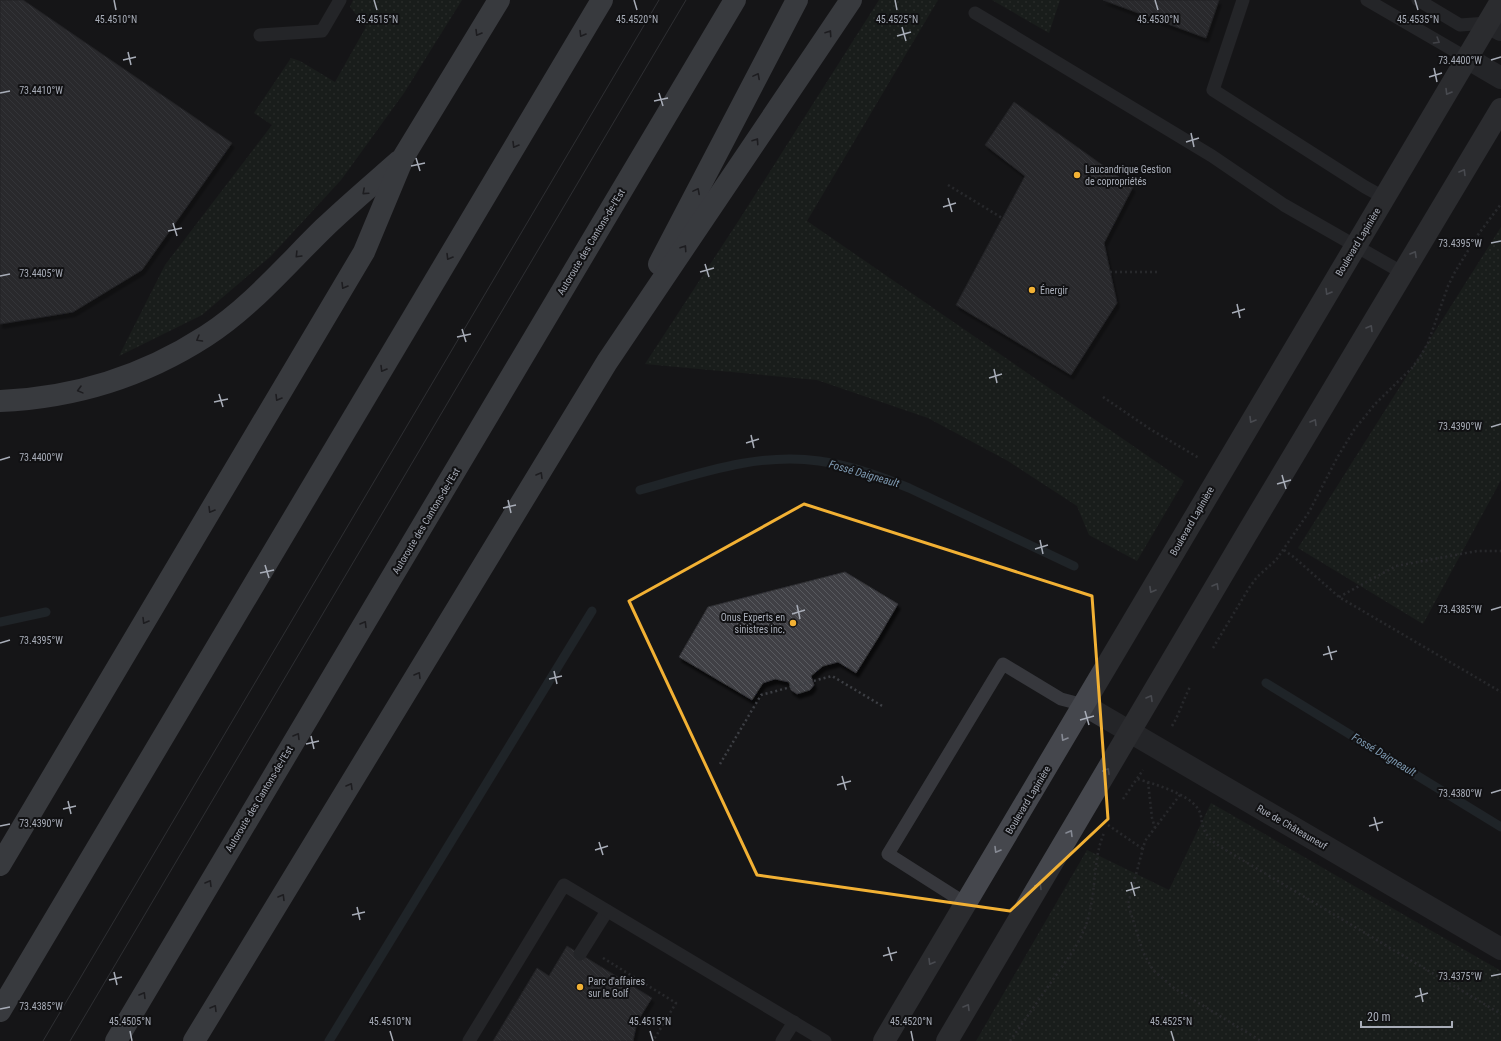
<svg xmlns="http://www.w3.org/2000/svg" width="1501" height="1041" font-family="'Roboto Condensed',sans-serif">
	<defs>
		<pattern id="grass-dots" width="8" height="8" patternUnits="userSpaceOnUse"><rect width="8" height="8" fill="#1e261f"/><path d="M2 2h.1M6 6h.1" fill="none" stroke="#3c433d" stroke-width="1.8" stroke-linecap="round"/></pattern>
		<pattern id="building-back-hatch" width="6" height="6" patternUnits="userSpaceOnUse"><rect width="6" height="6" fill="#404145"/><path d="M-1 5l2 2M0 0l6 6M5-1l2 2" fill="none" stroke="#595a5e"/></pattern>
		<filter id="shadow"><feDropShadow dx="2.5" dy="4.5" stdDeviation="1" flood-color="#0009"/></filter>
	</defs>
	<rect width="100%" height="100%" fill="#161618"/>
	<g fill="url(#grass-dots)">
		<polygon points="353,0 462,0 404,93 341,180 271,256 202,315 119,356 165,265 272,125 254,113 291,58 300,61 335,82 366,27 350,7"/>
		<polygon points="879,0 938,0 807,221 1184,481 1137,561 1089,535 1077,506 1008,461 928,418 817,380 645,364 741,217"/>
		<polygon points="992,0 1060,0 1049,33"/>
		<polygon points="1501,227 1501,480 1423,624 1298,548"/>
		<polygon points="1211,803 1501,971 1501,1041 976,1041 1087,850 1169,890"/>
	</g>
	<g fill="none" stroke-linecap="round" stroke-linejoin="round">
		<g stroke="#2c353c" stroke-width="9">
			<path d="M640,490C698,474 758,452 819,461C850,465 880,476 909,488L1074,566"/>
			<polyline points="0,622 46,612"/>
			<polyline points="1266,683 1501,827"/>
			<polyline points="329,1041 592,611"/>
		</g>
	</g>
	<g fill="url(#building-back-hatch)" stroke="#303034" filter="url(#shadow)">
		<polygon points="0,0 23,0 232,143 142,270 73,312 0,324"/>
		<polygon points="1103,0 1219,0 1206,38"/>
		<polygon points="1014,102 1133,187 1104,243 1117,303 1071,375 956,305 1025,176 985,145"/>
		<polygon points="845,572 898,604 878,638 856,673 838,662 823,666 811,676 814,685 810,690 797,694 791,690 789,682 775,679 763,683 752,700 679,657 708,607"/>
		<polygon points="567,946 652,998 637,1022 633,1041 493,1041 537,968 549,976"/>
	</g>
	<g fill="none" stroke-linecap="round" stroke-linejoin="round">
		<g stroke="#3d3f44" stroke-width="2.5" stroke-dasharray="2 3" stroke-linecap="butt">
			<polyline points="948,185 1002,218"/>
			<polyline points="1110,272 1157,272"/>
			<polyline points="1103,397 1150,429 1199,458"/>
			<polyline points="1284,550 1295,558 1339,597 1501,692"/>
			<polyline points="1339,597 1396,566 1477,551 1501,551"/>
			<polyline points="1213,648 1249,588 1257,577 1276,560 1309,512 1337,458 1354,430 1375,404 1412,368 1420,357 1428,343 1448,286 1455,272 1477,236 1501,204"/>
			<path d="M1172,726C1180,713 1183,700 1190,687"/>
			<polyline points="720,764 761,695 832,676 884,707"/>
			<path d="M1138,779C1154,784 1189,794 1198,809C1202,814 1201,821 1203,827C1206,836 1212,841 1219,846L1501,1014"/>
			<polyline points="1148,782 1152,818 1155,828"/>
			<polyline points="1180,795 1145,841 1128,904 1143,952 1153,970 1174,988 1261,1041"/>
			<polyline points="1123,799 1143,770"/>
			<polyline points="1108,825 1143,849"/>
			<polyline points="603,958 676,1003 653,1041"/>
			<path d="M1010,1041L1075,948C1082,935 1089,921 1091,905C1096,881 1094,856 1104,833"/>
		</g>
		<g stroke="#37383d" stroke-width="13">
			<polyline points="1243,0 1213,90 1365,187 1385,198"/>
			<polyline points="1367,0 1467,58"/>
			<polyline points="1418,0 1460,25 1488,23"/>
			<polyline points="975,13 1212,156 1284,205 1403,273"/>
			<polyline points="260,35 322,31 340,0"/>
			<polyline points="965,903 888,854 1003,664 1061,699 1084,705"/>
			<polyline points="580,954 607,911"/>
			<polyline points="469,1041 564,885 825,1041"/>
			<polyline points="782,1041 794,1022"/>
		</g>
		<g stroke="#37383d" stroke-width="22">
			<polyline points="1488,23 1501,30"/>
			<polyline points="1467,58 1501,78"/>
			<polyline points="1084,705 1501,949"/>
		</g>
		<g stroke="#45474d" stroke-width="22">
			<polyline points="884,1041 1501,1"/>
			<polyline points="947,1041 1246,535 1501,109"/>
		</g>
		<g stroke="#63666e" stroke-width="22">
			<polyline points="659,264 797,0"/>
			<path d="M0,401C73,398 144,376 206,336C251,307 286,265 324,228C348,205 374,183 399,161"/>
			<polyline points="0,865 364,252 404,156 499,0"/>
			<polyline points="0,1011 602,0"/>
			<polyline points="116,1041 735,0"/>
			<polyline points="194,1041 607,362 851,0"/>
		</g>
		<g stroke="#4a4c52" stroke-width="1">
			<polyline points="43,1041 659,0"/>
			<polyline points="70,1041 686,0"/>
		</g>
	</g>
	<defs><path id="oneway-chevron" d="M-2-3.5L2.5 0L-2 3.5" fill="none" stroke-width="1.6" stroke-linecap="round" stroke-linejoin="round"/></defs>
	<g stroke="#26262a">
		<use href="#oneway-chevron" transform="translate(478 33) rotate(121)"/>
		<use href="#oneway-chevron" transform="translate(829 33) rotate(-56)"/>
		<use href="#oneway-chevron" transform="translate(582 34) rotate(121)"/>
		<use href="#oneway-chevron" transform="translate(757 76) rotate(-62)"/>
		<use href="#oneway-chevron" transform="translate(756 141) rotate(-56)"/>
		<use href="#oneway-chevron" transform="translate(515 145) rotate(121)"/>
		<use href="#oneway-chevron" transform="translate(697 191) rotate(-62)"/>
		<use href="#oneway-chevron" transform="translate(365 192) rotate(138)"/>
		<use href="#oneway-chevron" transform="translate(684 248) rotate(-56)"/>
		<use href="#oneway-chevron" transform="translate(298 255) rotate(134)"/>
		<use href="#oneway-chevron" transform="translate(449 257) rotate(121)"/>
		<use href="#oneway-chevron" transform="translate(344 286) rotate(121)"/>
		<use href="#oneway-chevron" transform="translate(199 339) rotate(150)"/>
		<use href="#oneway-chevron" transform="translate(383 369) rotate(121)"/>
		<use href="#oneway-chevron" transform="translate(80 390) rotate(165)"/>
		<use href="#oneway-chevron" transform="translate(278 398) rotate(121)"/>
		<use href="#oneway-chevron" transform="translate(540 475) rotate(-59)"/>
		<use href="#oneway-chevron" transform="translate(211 510) rotate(121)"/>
		<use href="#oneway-chevron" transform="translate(145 621) rotate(121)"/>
		<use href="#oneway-chevron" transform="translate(364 624) rotate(-59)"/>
		<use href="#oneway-chevron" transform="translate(418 675) rotate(-59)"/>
		<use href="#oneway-chevron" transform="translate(297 736) rotate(-59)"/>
		<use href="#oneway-chevron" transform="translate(350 786) rotate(-59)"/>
		<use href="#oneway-chevron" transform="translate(209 883) rotate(-59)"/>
		<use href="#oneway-chevron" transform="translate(282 897) rotate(-59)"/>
		<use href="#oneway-chevron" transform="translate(143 995) rotate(-59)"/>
		<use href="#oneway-chevron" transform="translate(214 1008) rotate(-59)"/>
	</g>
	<use stroke="#757881" href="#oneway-chevron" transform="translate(1437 41) rotate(31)"/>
	<g stroke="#858993">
		<use href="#oneway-chevron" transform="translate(1448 92) rotate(121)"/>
		<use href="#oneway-chevron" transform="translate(1463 172) rotate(-59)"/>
		<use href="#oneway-chevron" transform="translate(1414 254) rotate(-60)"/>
		<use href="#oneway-chevron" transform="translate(1328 292) rotate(121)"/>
		<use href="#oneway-chevron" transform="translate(1370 328) rotate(-59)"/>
		<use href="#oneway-chevron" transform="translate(1252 420) rotate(121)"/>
		<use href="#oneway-chevron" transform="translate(1314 422) rotate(-59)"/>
		<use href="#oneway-chevron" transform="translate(1216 586) rotate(-60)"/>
		<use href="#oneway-chevron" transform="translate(1152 590) rotate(120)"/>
		<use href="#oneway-chevron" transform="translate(1150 698) rotate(-60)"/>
		<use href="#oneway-chevron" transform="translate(1064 738) rotate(121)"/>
		<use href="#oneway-chevron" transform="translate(1107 771) rotate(-60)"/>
		<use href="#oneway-chevron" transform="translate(1070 833) rotate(-59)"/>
		<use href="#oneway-chevron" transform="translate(997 850) rotate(121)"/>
		<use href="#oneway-chevron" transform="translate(1039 886) rotate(-59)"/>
		<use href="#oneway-chevron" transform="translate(931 962) rotate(121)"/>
		<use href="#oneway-chevron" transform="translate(967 1007) rotate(-59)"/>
	</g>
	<path d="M0 0H1501V1041H0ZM804,504L1092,596L1108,819L1010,911L757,875L629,601Z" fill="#161618" fill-opacity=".55" fill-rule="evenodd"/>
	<path fill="none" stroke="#f2b134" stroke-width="3" stroke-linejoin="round" d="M804,504L1092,596L1108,819L1010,911L757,875L629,601Z"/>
	<path fill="none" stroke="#a8adb8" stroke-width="1.5" d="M114,0L116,10M374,0L377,10M634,0L637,10M895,0L897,10M1155,0L1158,10M1415,0L1418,10M902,27L906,41M897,36L911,32M128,52L131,65M123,60L136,57M1491,60L1501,57M1434,68L1437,82M1429,77L1442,73M0,93L10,91M659,93L663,106M654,101L668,98M1191,133L1194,147M1186,142L1199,138M416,158L420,171M411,166L425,163M948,198L952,212M943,207L956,203M173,223L177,236M168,231L182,228M1491,243L1501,241M705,264L709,277M700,272L714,268M0,276L10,274M1237,304L1240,318M1232,313L1245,309M462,329L466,342M457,337L471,334M994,369L997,383M989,378L1002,374M219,394L223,407M214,402L228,399M1491,427L1501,424M751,435L754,448M746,443L759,439M0,460L10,457M1282,475L1286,489M1277,484L1291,480M508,500L511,513M503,508L516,505M1040,540L1043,554M1035,549L1048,545M265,565L269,578M260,573L274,570M797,605L800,619M1491,610L1501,607M792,614L805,610M0,643L10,640M1328,646L1332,660M1323,655L1337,651M554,671L557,684M549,679L562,676M1085,711L1089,725M1080,720L1094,716M311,736L314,749M306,744L319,741M842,776L846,790M837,785L851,781M1491,793L1501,790M68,801L71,814M63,809L76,806M1374,817L1378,831M0,826L10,824M1369,826L1383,822M599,842L603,855M595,850L608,846M1131,882L1135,896M1126,891L1140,887M357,907L360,920M352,915L365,912M888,947L892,961M883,956L897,952M114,972L117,985M1491,976L1501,974M109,980L122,977M1420,988L1423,1002M1415,997L1428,993M0,1009L10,1007M130,1031L132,1041M390,1031L393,1041M650,1031L653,1041M911,1031L913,1041M1171,1031L1174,1041"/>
	<g fill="#f2b134" stroke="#111113" stroke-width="1.5">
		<circle cx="1077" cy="175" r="4"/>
		<circle cx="1032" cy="290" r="4"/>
		<circle cx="793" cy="623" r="4"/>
		<circle cx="580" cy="987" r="4"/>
	</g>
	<g text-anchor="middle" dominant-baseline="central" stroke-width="4" stroke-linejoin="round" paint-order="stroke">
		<g font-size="10" fill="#a8adb8" stroke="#111113" text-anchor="start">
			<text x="1085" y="169">Laucandrique Gestion<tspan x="1085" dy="12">de copropriétés</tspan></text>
			<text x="1040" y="290">Énergir</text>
			<text x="785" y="617" text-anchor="end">Onus Experts en<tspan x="785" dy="12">sinistres inc.</tspan></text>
			<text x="588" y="981">Parc d'affaires<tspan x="588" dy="12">sur le Golf</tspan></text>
		</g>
		<g font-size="10" fill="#a8adb8" stroke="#111113">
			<text transform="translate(591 242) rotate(-59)">Autoroute des Cantons-de-l'Est</text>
			<text transform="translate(1358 242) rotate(-59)">Boulevard Lapinière</text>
			<text transform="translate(426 521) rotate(-59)">Autoroute des Cantons-de-l'Est</text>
			<text transform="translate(1192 521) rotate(-60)">Boulevard Lapinière</text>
			<text transform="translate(259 799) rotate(-59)">Autoroute des Cantons-de-l'Est</text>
			<text transform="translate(1028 800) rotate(-59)">Boulevard Lapinière</text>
			<text transform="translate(1292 827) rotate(30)">Rue de Châteauneuf</text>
		</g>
		<g font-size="11" font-style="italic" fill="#7f9bb3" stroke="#111113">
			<text transform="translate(864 474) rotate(16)">Fossé Daigneault</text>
			<text transform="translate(1384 755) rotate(31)">Fossé Daigneault</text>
		</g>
	</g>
	<g font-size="10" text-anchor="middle" fill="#a8adb8" stroke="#111113" stroke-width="4" stroke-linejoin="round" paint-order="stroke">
		<text x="116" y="23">45.4510°N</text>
		<text x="377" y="23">45.4515°N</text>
		<text x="637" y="23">45.4520°N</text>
		<text x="897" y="23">45.4525°N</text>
		<text x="1158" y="23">45.4530°N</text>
		<text x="1418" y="23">45.4535°N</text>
		<text x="1460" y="64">73.4400°W</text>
		<text x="41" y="94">73.4410°W</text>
		<text x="1460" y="247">73.4395°W</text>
		<text x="41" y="277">73.4405°W</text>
		<text x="1460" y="430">73.4390°W</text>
		<text x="41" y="461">73.4400°W</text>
		<text x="1460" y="613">73.4385°W</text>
		<text x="41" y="644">73.4395°W</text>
		<text x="1460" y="797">73.4380°W</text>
		<text x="41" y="827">73.4390°W</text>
		<text x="1460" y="980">73.4375°W</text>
		<text x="41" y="1010">73.4385°W</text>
		<text x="130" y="1025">45.4505°N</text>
		<text x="390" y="1025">45.4510°N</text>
		<text x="650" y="1025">45.4515°N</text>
		<text x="911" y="1025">45.4520°N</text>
		<text x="1171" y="1025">45.4525°N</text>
	</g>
	<path d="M1361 1021v6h91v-6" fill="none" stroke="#a8adb8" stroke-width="2"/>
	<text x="1367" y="1021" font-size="12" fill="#a8adb8" stroke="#111113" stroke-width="3" paint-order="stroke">20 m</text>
</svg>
